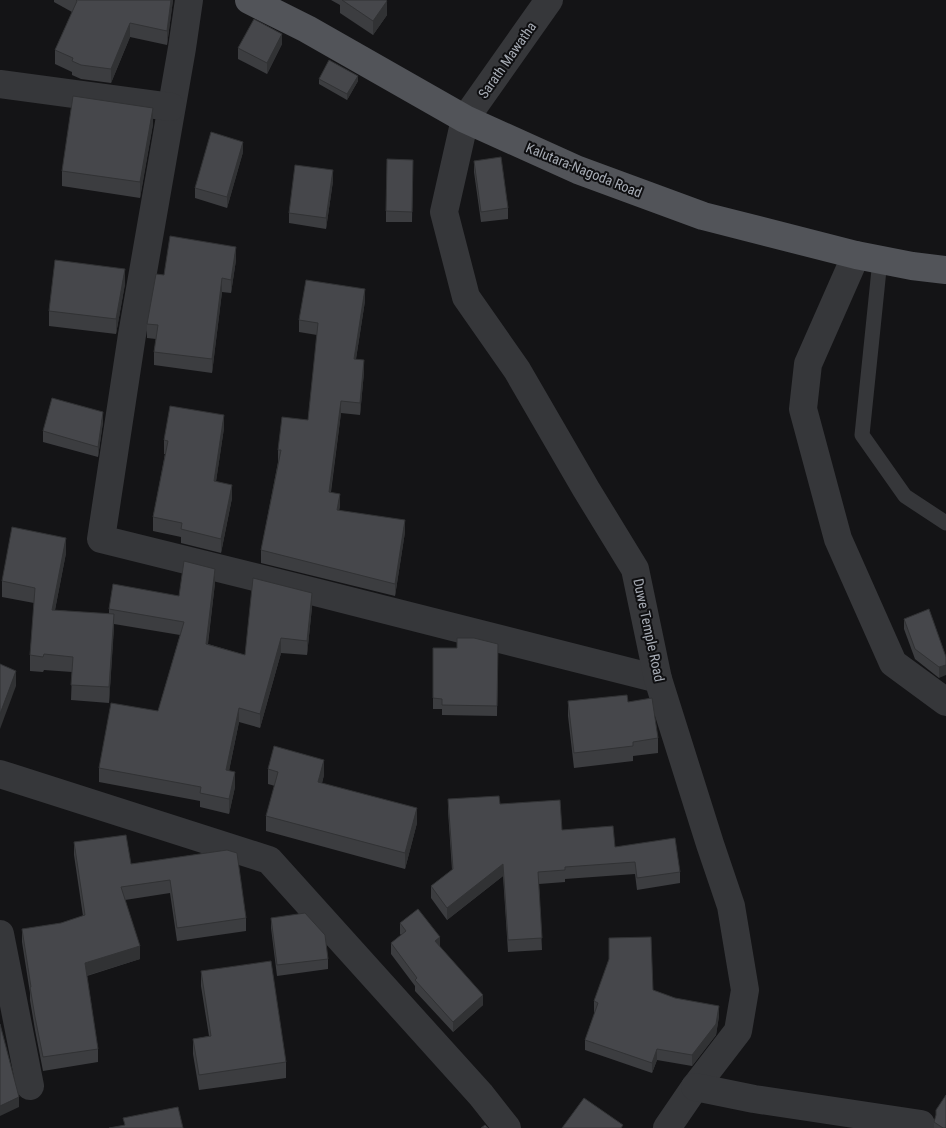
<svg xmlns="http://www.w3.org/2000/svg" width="946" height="1128" font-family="'Roboto Condensed',sans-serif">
	<rect width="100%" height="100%" fill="#141416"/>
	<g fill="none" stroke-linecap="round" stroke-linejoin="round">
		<polyline stroke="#36373a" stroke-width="15" points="880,260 862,435 905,496 946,523"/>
		<g stroke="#36373a" stroke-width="28">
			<polyline points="189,0 182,48 132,335 101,539 315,592 658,679"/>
			<polyline points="549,0 465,119 444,212 466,297 517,370 586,489 635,569 658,679 710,844 731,906 745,990 738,1031 695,1087 667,1128"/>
			<polyline points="0,84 171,107"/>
			<polyline points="856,255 808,364 803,409 838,539 893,663 946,702"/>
			<polyline points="0,774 269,860 481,1095 507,1128"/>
			<polyline points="0,934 30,1086"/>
			<polyline points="695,1087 754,1099 921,1124"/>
		</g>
		<polyline stroke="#525459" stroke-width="28" points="249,0 307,29 465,119 578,170 703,216 856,255 912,266 946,270"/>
	</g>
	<g fill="#3c3d40">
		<polygon points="54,0 173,0 167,45 130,37 111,83 81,79 72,75 72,72 55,64 55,50 72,12 54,2"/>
		<polygon points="331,0 386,0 387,15 373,35 340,13 340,5"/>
		<polygon points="282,44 267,74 238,59 238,48"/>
		<polygon points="319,79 358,81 347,100 319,84"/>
		<polygon points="153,124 140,198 62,186 62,171"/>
		<polygon points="243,152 227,208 195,198 195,188"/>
		<polygon points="413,160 412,222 386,222 386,211"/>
		<polygon points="474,161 508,208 508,219 481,222 474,172"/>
		<polygon points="333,181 326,229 289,223 289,213"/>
		<polygon points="236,260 231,293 222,292 212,373 154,365 154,352 156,339 147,338 147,324 164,275"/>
		<polygon points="125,284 116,334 49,326 49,311"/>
		<polygon points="365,301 356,359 364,372 360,415 341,413 331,492 340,506 339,510 405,532 395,596 261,563 261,550 278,462 278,450 308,420 317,335 299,332 299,320"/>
		<polygon points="103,422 98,457 43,442 43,431"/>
		<polygon points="224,428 216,481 232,498 221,553 181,543 181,537 153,531 153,517 165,454 164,454 164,440"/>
		<polygon points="66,553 55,610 109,614 109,609 179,596 215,583 208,644 245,655 312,607 307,655 281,653 260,728 239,722 229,771 235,787 229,814 200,807 200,801 99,782 99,768 158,711 180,635 114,624 109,703 71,700 72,672 44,670 43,672 30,671 30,655 34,603 2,597 2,581"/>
		<polygon points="904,619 946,657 939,678 915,659 904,629"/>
		<polygon points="498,644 497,716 442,715 442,709 433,709 433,648 457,648"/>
		<polygon points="568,701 628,702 658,738 658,753 633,756 633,761 574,768 568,716"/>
		<polygon points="268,769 324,775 322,783 417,823 405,869 266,831 266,816 275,786 268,784"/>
		<polygon points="448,799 500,804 562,830 615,847 680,872 680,883 637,890 635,874 565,879 565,882 539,884 542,950 508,952 503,876 447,920 431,898 431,886 452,870 448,811"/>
		<polygon points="74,842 131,864 227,850 246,918 246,931 177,941 170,893 125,900 140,959 87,976 98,1049 98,1062 43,1071 35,1030 30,1000 30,993 22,942 22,929 61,923 83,916 74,855"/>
		<polygon points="271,918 328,959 328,969 277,976 271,928"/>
		<polygon points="400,923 440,947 483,1005 453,1032 415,991 415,986 391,954 391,943 401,935 400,934"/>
		<polygon points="201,971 286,1062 286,1078 199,1090 193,1054 193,1039 209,1036 201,986"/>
		<polygon points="653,990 719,1016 716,1035 692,1066 657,1060 652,1073 585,1050 585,1040 595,1012 594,1012 594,1001"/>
		<polygon points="936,1110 946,1128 934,1128 934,1122 936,1117"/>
	</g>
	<g fill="#313234">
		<polygon points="171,0 173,0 167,45 167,31"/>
		<polygon points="387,1 387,15 373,35 373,21"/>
		<polygon points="130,23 130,37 111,83 111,69"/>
		<polygon points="282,34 282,44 267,74 267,63"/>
		<polygon points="358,76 358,81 347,100 347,94"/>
		<polygon points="153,108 153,124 140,198 140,182"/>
		<polygon points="243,142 243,152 227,208 227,197"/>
		<polygon points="333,170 333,181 326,229 326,218"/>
		<polygon points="236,247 236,260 231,293 231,280"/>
		<polygon points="125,269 125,284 116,334 116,319"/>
		<polygon points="222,278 222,292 212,373 212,359"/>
		<polygon points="365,289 365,301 354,371 354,359"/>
		<polygon points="364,360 364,372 360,415 360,403"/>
		<polygon points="341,401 341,413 329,504 329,492"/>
		<polygon points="103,412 103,422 98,457 98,447"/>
		<polygon points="224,415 224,428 214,495 214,481"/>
		<polygon points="232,485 232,498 221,553 221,539"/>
		<polygon points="340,494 340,506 337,522 337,510"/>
		<polygon points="405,520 405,532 395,596 395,584"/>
		<polygon points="66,538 66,553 52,625 52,610"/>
		<polygon points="215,569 215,583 206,658 206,644"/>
		<polygon points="312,593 312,607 307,655 307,641"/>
		<polygon points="114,614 114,629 109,703 109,687"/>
		<polygon points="281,638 281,653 260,728 260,714"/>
		<polygon points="946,665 946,675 939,678 939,667"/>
		<polygon points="16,671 16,686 0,729 0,714"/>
		<polygon points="239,708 239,722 226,785 226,770"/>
		<polygon points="324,760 324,775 318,798 318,782"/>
		<polygon points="235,772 235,787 229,814 229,799"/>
		<polygon points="417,808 417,823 405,869 405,853"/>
		<polygon points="503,864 503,876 447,920 447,908"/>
		<polygon points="440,937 440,948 435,941"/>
		<polygon points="140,946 140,959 85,976 85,963"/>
		<polygon points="483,995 483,1005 453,1032 453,1022"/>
		<polygon points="719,1006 719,1016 716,1035 692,1066 692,1055"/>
		<polygon points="657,1049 657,1060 652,1073 652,1063"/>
		<polygon points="19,1097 19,1107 0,1116 0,1106"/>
	</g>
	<g fill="#46474b" stroke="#313234">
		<polygon points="76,0 171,0 167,31 130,23 111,69 81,65 72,61 73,58 55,50 77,1"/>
		<polygon points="342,0 386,0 387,1 373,21"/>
		<polygon points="254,19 282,34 267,63 238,48"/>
		<polygon points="329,60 358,76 347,94 319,79"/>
		<polygon points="73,96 153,108 140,182 62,171"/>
		<polygon points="211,132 243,142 227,197 195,188"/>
		<polygon points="501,157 508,208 481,212 474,161"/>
		<polygon points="387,159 413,160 412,212 386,211"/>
		<polygon points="295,165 333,170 326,218 289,213"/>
		<polygon points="170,236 236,247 231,280 222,278 212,359 154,352 158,325 147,324 156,274 164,275"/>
		<polygon points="55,260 125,269 116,319 49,311"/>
		<polygon points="306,280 365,289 354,359 364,360 360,403 341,401 329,492 340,494 337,510 405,520 395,584 261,550 281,450 278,450 282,417 308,420 318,323 299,320"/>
		<polygon points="52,398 103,412 98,447 43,431"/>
		<polygon points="170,406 224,415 214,481 232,485 221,539 181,529 182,523 153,517 168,441 164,440"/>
		<polygon points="12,527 66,538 52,610 114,614 109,687 71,685 73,657 44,654 43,657 30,655 35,588 2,581"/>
		<polygon points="184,561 215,569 206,644 245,655 253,578 312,593 307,641 281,638 260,714 239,708 226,770 235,772 229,799 200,793 201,787 99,768 111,703 158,711 184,622 109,609 113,584 179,596"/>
		<polygon points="929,609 946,657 946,665 939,667 915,649 904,619"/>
		<polygon points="457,638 474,638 498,644 497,706 442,705 442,699 433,698 433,648 457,648"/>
		<polygon points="0,664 16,671 0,714"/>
		<polygon points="627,695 628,702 652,698 658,738 633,742 633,746 574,753 568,701"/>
		<polygon points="274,746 324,760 318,782 417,808 405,853 266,816 278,772 268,769"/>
		<polygon points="499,796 500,804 560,800 562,830 613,826 615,847 675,838 680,872 637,878 635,862 565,867 565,870 538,872 542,938 508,940 503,864 447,908 431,886 453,869 448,799"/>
		<polygon points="126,835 131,864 227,850 237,853 246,918 177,928 170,880 121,887 140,946 85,963 98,1049 43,1057 35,1017 30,987 31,987 22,929 61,923 85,915 74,842"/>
		<polygon points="418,909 440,937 435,941 483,995 453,1022 415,980 417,978 391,943 406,931 400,923"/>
		<polygon points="305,913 325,935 328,959 277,965 271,918"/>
		<polygon points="651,937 653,990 675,998 719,1006 716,1024 692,1055 657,1049 652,1063 585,1040 598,1003 594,1001 609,959 609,938"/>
		<polygon points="271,961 286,1062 199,1075 193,1039 211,1036 201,971"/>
		<polygon points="0,1024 19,1097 0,1106"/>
		<polygon points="946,1095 946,1128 943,1128 934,1122 936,1115 936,1110"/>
		<polygon points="584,1098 623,1125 621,1128 562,1128"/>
		<polygon points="178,1107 183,1128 109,1128 125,1125 123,1118"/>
		<polygon points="485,1125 488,1128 481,1128"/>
	</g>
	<g text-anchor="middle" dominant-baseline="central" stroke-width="4" stroke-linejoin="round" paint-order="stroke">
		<g font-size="14" fill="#a7acb5" stroke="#0f0f11">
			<text transform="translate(507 60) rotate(-55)">Sarath Mawatha</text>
			<text transform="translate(584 170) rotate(22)">Kalutara-Nagoda Road</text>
			<text transform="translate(649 630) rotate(78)">Duwe Temple Road</text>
		</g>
	</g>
</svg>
